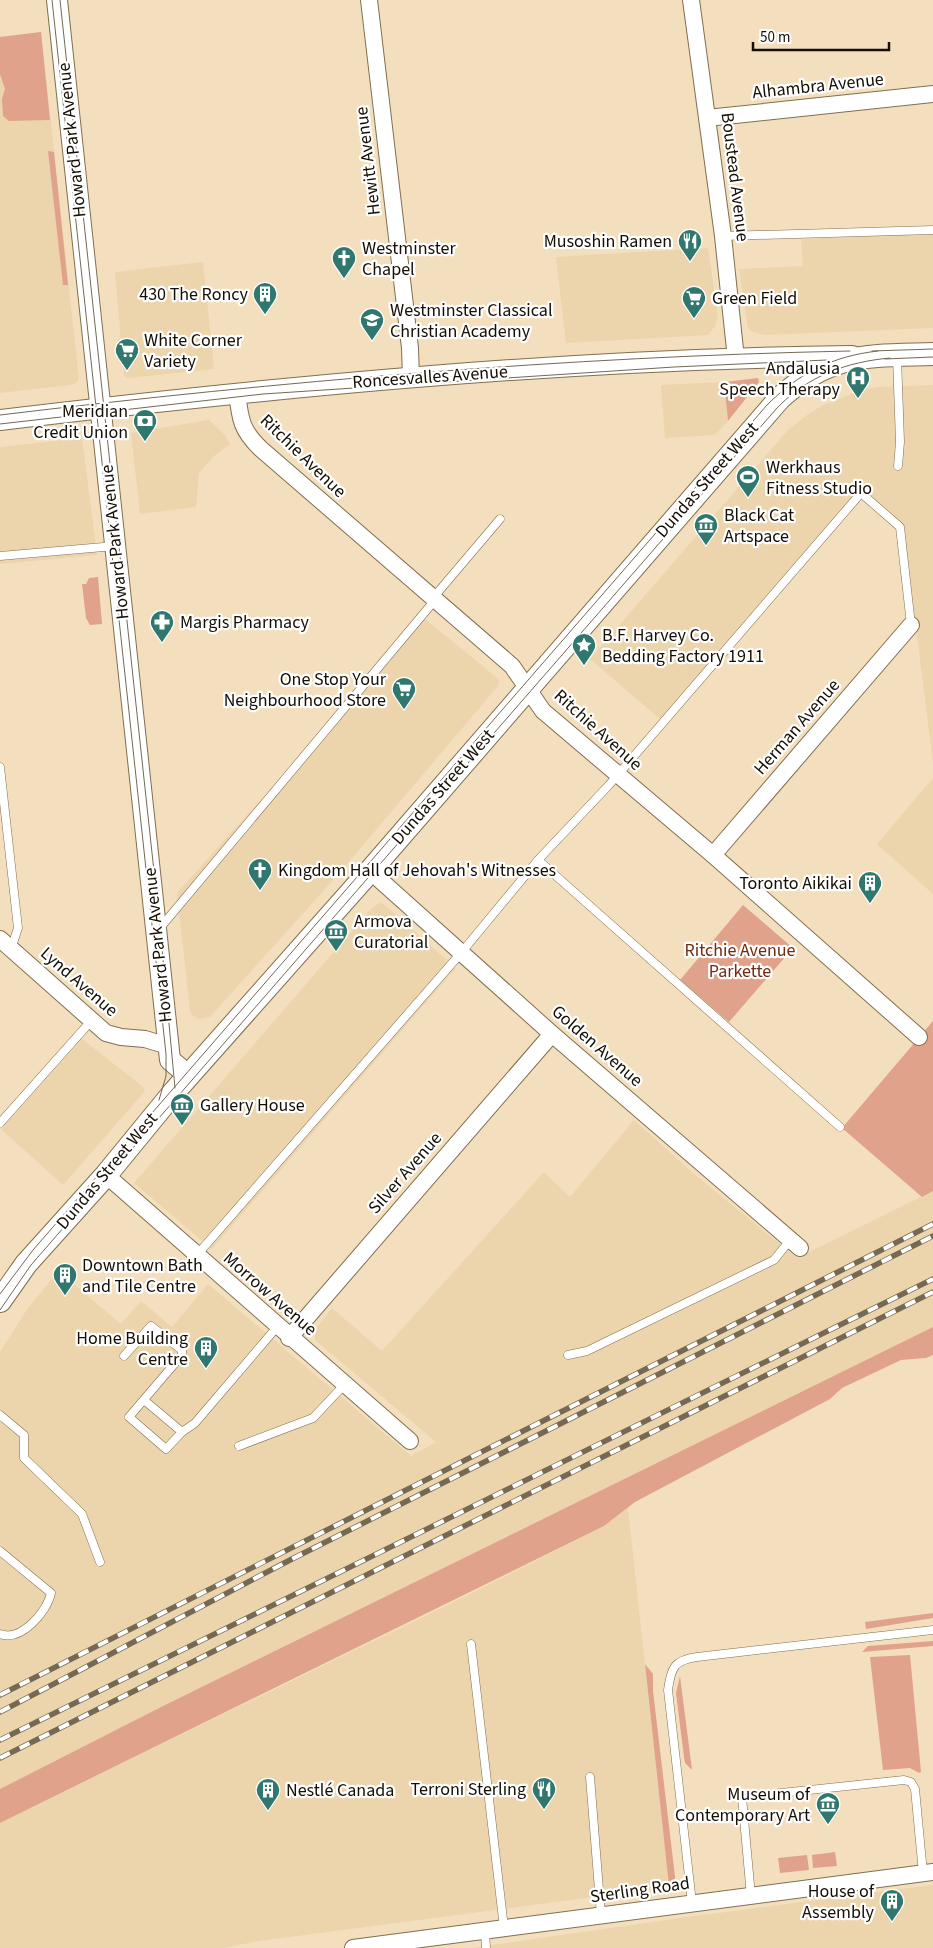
<svg xmlns="http://www.w3.org/2000/svg" width="933" height="1948" font-family="'Source Sans 3',sans-serif">
	<rect width="100%" height="100%" fill="#f3dfbd"/>
	<g fill="#ecd4ac">
		<polygon points="41,32 79,379 76,383 70,385 0,393 0,37"/>
		<polygon points="933,234 933,328 764,335 753,332 748,328 739,269 803,266 801,239"/>
		<polygon points="708,248 718,316 715,326 708,335 566,343 556,257"/>
		<polygon points="203,262 214,369 128,378 124,376 115,272"/>
		<polygon points="724,382 728,421 715,435 665,438 661,385"/>
		<polygon points="933,385 933,763 903,524 861,486 660,719 590,659 788,430 807,415 825,404 862,390 877,387"/>
		<polygon points="209,420 224,434 230,444 214,456 199,473 196,507 140,514 131,433"/>
		<polygon points="82,438 97,555 0,564 0,447"/>
		<polygon points="424,618 496,677 499,681 498,686 342,870 210,1017 199,1019 192,1015 190,1011 177,893"/>
		<polygon points="933,778 933,894 877,844"/>
		<polygon points="381,902 456,968 212,1249 134,1183 371,909"/>
		<polygon points="82,1039 142,1086 145,1091 63,1185 1,1129"/>
		<polygon points="634,1120 694,1174 797,1258 933,1191 933,1327 163,1706 0,1789 0,1352 26,1311 58,1271 121,1324 141,1301 172,1327 208,1284 411,1456 436,1442 315,1340 315,1330 332,1308 382,1351 544,1172 570,1197"/>
		<polygon points="628,1508 669,1887 259,1941 224,1948 0,1948 0,1823 472,1593 604,1526"/>
		<polygon points="933,1885 933,1948 471,1948 673,1919"/>
	</g>
	<g fill="#e1a28c">
		<polygon points="41,32 50,120 9,121 3,116 2,99 5,89 0,74 0,37"/>
		<polygon points="48,151 54,152 68,285 63,285"/>
		<polygon points="758,378 759,382 728,421 724,382"/>
		<polygon points="98,577 102,624 90,625 86,618 82,584 86,584 89,578"/>
		<polygon points="743,905 793,948 729,1022 680,980"/>
		<polygon points="933,1021 933,1191 922,1197 842,1128"/>
		<polygon points="933,1327 933,1355 926,1358 901,1360 842,1388 830,1399 635,1502 604,1526 0,1823 0,1789 163,1706"/>
		<polygon points="933,1613 933,1618 866,1629 865,1622"/>
		<polygon points="933,1641 933,1646 862,1652 868,1646"/>
		<polygon points="910,1655 921,1772 919,1773 910,1768 883,1770 870,1657"/>
		<polygon points="645,1664 653,1674 653,1691 676,1885 669,1886"/>
		<polygon points="680,1676 692,1770 685,1763 684,1757 676,1693"/>
		<polygon points="835,1852 837,1866 813,1868 812,1855"/>
		<polygon points="807,1855 809,1870 780,1873 778,1858"/>
	</g>
	<g fill="none" stroke-linecap="round" stroke-linejoin="round">
		<g stroke="#806f50" stroke-width="9">
			<g id="service">
				<polyline points="723,236 933,230"/>
				<polyline points="897,357 900,442 898,466"/>
				<polyline points="0,556 115,546"/>
				<polyline points="433,598 500,519"/>
				<polyline points="0,767 18,928 11,949"/>
				<polyline points="538,860 840,1127"/>
				<polyline points="160,928 435,600"/>
				<polyline points="0,1123 92,1020"/>
				<polyline points="196,1256 461,953 538,860 609,785 861,493 900,527 911,625"/>
				<polyline points="568,1355 587,1351 774,1260 790,1240"/>
				<polyline points="124,1356 151,1326 182,1350 182,1355 129,1417 166,1449 182,1432 144,1400"/>
				<polyline points="0,1415 24,1435 24,1458 82,1514 100,1562"/>
				<polyline points="182,1432 195,1423 277,1327"/>
				<polyline points="239,1446 313,1418 344,1385"/>
				<path d="M0,1551L51,1593C47,1612 21,1642 0,1634"/>
				<polyline points="471,1644 504,1928"/>
				<polyline points="590,1777 601,1915"/>
				<polyline points="751,1896 742,1797 904,1780 911,1782 915,1789 923,1873"/>
				<path d="M692,1903L668,1690C671,1668 674,1660 697,1657L933,1630"/>
				<polyline points="485,1931 486,1948"/>
			</g>
		</g>
		<g stroke="#806f50" stroke-width="18">
			<g id="minor">
				<polyline points="369,0 410,348 411,378"/>
				<polyline points="691,0 723,236 736,359"/>
				<polyline points="707,118 933,94"/>
				<path d="M237,392C240,419 241,430 261,449L512,666L543,711L713,855L919,1037"/>
				<polyline points="713,855 911,625"/>
				<polyline points="370,871 552,1034 800,1248"/>
				<polyline points="0,939 106,1033 121,1037 145,1039 168,1046"/>
				<polyline points="106,1175 410,1441"/>
				<polyline points="289,1338 552,1034"/>
				<polyline points="353,1948 933,1872"/>
			</g>
		</g>
		<g stroke="#806f50" stroke-width="22">
			<g id="tertiary">
				<polyline points="57,0 170,1060 189,1076"/>
				<path d="M0,420C283,386 567,359 852,356"/>
			</g>
		</g>
		<g stroke="#806f50" stroke-width="24">
			<path id="secondary" d="M0,1301L26,1264L106,1175L174,1092L370,871L780,398C831,352 869,356 933,354"/>
		</g>
		<use href="#service" stroke="#fff" stroke-width="8"/>
		<use href="#minor" stroke="#fff" stroke-width="16"/>
		<use href="#tertiary" stroke="#fff" stroke-width="20"/>
		<use href="#secondary" stroke="#fff" stroke-width="22"/>
		<g stroke="#756954" stroke-width="1">
			<polyline points="52,0 166,1054 166,1076 159,1100"/>
			<polyline points="60,0 160,927 175,1088"/>
			<polyline points="872,351 933,349"/>
			<polyline points="885,359 933,357"/>
			<path d="M0,415C282,381 565,357 850,351"/>
			<polyline points="0,424 263,394 674,367 827,360"/>
			<path d="M0,1294L33,1250L767,405C799,373 833,356 878,351"/>
			<path d="M0,1310L31,1265L777,408C808,376 846,362 890,358"/>
		</g>
		<g stroke="#756954" stroke-width="5.5">
			<g id="rail">
				<polyline points="0,1695 933,1224"/>
				<polyline points="0,1712 290,1560 933,1236"/>
				<polyline points="0,1740 933,1279"/>
				<polyline points="0,1758 933,1292"/>
			</g>
		</g>
		<use href="#rail" stroke="#fff" stroke-width="4" stroke-dasharray="11" stroke-linecap="butt"/>
	</g>
	<defs>
		<g id="restaurant-pin" transform="scale(1.25)"><path d="M0 17L-7.5 6A9.5 9.5 0 1 1 7.5 6Z" fill="#30776e" stroke="#fff"/><path d="M-5-6h1v4h1v-4h1v4h1v-4h1v5L-1.5 .5V6h-2V.5L-5-1ZM5-6V6H3V1.5H1.5Q1.5-4 5-6Z" fill="#fff"/></g>
		<g id="church-pin" transform="scale(1.25)"><path d="M0 17L-7.5 6A9.5 9.5 0 1 1 7.5 6Z" fill="#30776e" stroke="#fff"/><path d="M-1.2-6h2.4v3.5h3.3v2.4h-3.3V6h-2.4V-.1h-3.3v-2.4h3.3Z" fill="#fff"/></g>
		<g id="building-pin" transform="scale(1.25)"><path d="M0 17L-7.5 6A9.5 9.5 0 1 1 7.5 6Z" fill="#30776e" stroke="#fff"/><path d="M-4-6H4V6H1V3H-1V6H-4ZM-2.5-4.3h1.7v1.8h-1.7ZM.8-4.3h1.7v1.8H.8ZM-2.5-1h1.7V.8h-1.7ZM.8-1h1.7V.8H.8Z" fill="#fff"/></g>
		<g id="supermarket-pin" transform="scale(1.25)"><path d="M0 17L-7.5 6A9.5 9.5 0 1 1 7.5 6Z" fill="#30776e" stroke="#fff"/><path d="M-6-5.5h2.5l.6 2H6L4.5 2H-2.5L-4.4-4H-6ZM-1.5 3.2a1.3 1.3 0 1 0 .1 0ZM3 3.2a1.3 1.3 0 1 0 .1 0Z" fill="#fff"/></g>
		<g id="school-pin" transform="scale(1.25)"><path d="M0 17L-7.5 6A9.5 9.5 0 1 1 7.5 6Z" fill="#30776e" stroke="#fff"/><path d="M0-5L7-2L0 1L-7-2ZM-4 1L0 2.5L4 1V4Q0 6-4 4Z" fill="#fff"/></g>
		<g id="hospital-pin" transform="scale(1.25)"><path d="M0 17L-7.5 6A9.5 9.5 0 1 1 7.5 6Z" fill="#30776e" stroke="#fff"/><path d="M-5-5h3v3.5h4V-5h3V5h-3V1.5h-4V5h-3Z" fill="#fff"/></g>
		<g id="bank-pin" transform="scale(1.25)"><path d="M0 17L-7.5 6A9.5 9.5 0 1 1 7.5 6Z" fill="#30776e" stroke="#fff"/><path d="M-6-4H6V4H-6ZM0-2.3a2.3 2.3 0 1 0 0 4.6a2.3 2.3 0 1 0 0-4.6Z" fill="#fff"/></g>
		<g id="stadium-pin" transform="scale(1.25)"><path d="M0 17L-7.5 6A9.5 9.5 0 1 1 7.5 6Z" fill="#30776e" stroke="#fff"/><path d="M0-5a6.5 5 0 1 0 0 10a6.5 5 0 1 0 0-10ZM-3.5-1.8h7v3.6h-7Z" fill="#fff"/></g>
		<g id="museum-pin" transform="scale(1.25)"><path d="M0 17L-7.5 6A9.5 9.5 0 1 1 7.5 6Z" fill="#30776e" stroke="#fff"/><path d="M0-6L6-3V-2H-6V-3ZM-5-1h2V3h-2ZM-1-1h2V3h-2ZM3-1h2V3H3ZM-6 4H6V6H-6Z" fill="#fff"/></g>
		<g id="pharmacy-pin" transform="scale(1.25)"><path d="M0 17L-7.5 6A9.5 9.5 0 1 1 7.5 6Z" fill="#30776e" stroke="#fff"/><path d="M-2-6h4v4h4v4h-4v4h-4v-4h-4v-4h4Z" fill="#fff"/></g>
		<g id="sight-pin" transform="scale(1.25)"><path d="M0 17L-7.5 6A9.5 9.5 0 1 1 7.5 6Z" fill="#30776e" stroke="#fff"/><path d="M0-6L1.8-2.2L6-1.7L2.9 1.2L3.7 5.4L0 3.3L-3.7 5.4L-2.9 1.2L-6-1.7L-1.8-2.2Z" fill="#fff"/></g>
	</defs>
	<g fill-rule="evenodd">
		<use href="#restaurant-pin" x="690" y="241"/>
		<use href="#church-pin" x="344" y="258"/>
		<use href="#building-pin" x="265" y="294"/>
		<use href="#supermarket-pin" x="694" y="298"/>
		<use href="#school-pin" x="372" y="320"/>
		<use href="#supermarket-pin" x="127" y="350"/>
		<use href="#hospital-pin" x="858" y="378"/>
		<use href="#bank-pin" x="145" y="421"/>
		<use href="#stadium-pin" x="748" y="477"/>
		<use href="#museum-pin" x="706" y="525"/>
		<use href="#pharmacy-pin" x="162" y="622"/>
		<use href="#sight-pin" x="584" y="645"/>
		<use href="#supermarket-pin" x="404" y="689"/>
		<use href="#church-pin" x="260" y="870"/>
		<use href="#building-pin" x="870" y="883"/>
		<use href="#museum-pin" x="336" y="931"/>
		<use href="#museum-pin" x="182" y="1105"/>
		<use href="#building-pin" x="65" y="1275"/>
		<use href="#building-pin" x="206" y="1348"/>
		<use href="#restaurant-pin" x="544" y="1789"/>
		<use href="#building-pin" x="268" y="1790"/>
		<use href="#museum-pin" x="828" y="1804"/>
		<use href="#building-pin" x="892" y="1901"/>
	</g>
	<g text-anchor="middle" dominant-baseline="central" stroke-width="4.5" stroke-linejoin="round" paint-order="stroke">
		<g font-size="18" fill="#140e03" stroke="#fff">
			<text transform="translate(818 86) rotate(-6)">Alhambra Avenue</text>
			<text transform="translate(72 140) rotate(-96)">Howard Park Avenue</text>
			<text transform="translate(368 161) rotate(-97)">Hewitt Avenue</text>
			<text transform="translate(735 177) rotate(83)">Boustead Avenue</text>
			<text transform="translate(430 377) rotate(-4)">Roncesvalles Avenue</text>
			<text transform="translate(303 456) rotate(44)">Ritchie Avenue</text>
			<text transform="translate(707 480) rotate(-49)">Dundas Street West</text>
			<text transform="translate(115 542) rotate(-96)">Howard Park Avenue</text>
			<text transform="translate(797 727) rotate(-49)">Herman Avenue</text>
			<text transform="translate(598 730) rotate(42)">Ritchie Avenue</text>
			<text transform="translate(443 787) rotate(-49)">Dundas Street West</text>
			<text transform="translate(158 945) rotate(-96)">Howard Park Avenue</text>
			<text transform="translate(79 982) rotate(41)">Lynd Avenue</text>
			<text transform="translate(597 1046) rotate(41)">Golden Avenue</text>
			<text transform="translate(107 1171) rotate(-50)">Dundas Street West</text>
			<text transform="translate(405 1173) rotate(-49)">Silver Avenue</text>
			<text transform="translate(270 1294) rotate(41)">Morrow Avenue</text>
			<text transform="translate(640 1890) rotate(-8)">Sterling Road</text>
		</g>
		<g font-size="18" fill="#140e03" stroke="#fff" text-anchor="start">
			<text x="672" y="241" text-anchor="end">Musoshin Ramen</text>
			<text x="362" y="248">Westminster<tspan x="362" dy="21">Chapel</tspan></text>
			<text x="248" y="294" text-anchor="end">430 The Roncy</text>
			<text x="712" y="298">Green Field</text>
			<text x="390" y="310">Westminster Classical<tspan x="390" dy="21">Christian Academy</tspan></text>
			<text x="144" y="340">White Corner<tspan x="144" dy="21">Variety</tspan></text>
			<text x="840" y="368" text-anchor="end">Andalusia<tspan x="840" dy="21">Speech Therapy</tspan></text>
			<text x="128" y="411" text-anchor="end">Meridian<tspan x="128" dy="21">Credit Union</tspan></text>
			<text x="766" y="467">Werkhaus<tspan x="766" dy="21">Fitness Studio</tspan></text>
			<text x="724" y="515">Black Cat<tspan x="724" dy="21">Artspace</tspan></text>
			<text x="180" y="622">Margis Pharmacy</text>
			<text x="602" y="635">B.F. Harvey Co.<tspan x="602" dy="21">Bedding Factory 1911</tspan></text>
			<text x="386" y="679" text-anchor="end">One Stop Your<tspan x="386" dy="21">Neighbourhood Store</tspan></text>
			<text x="278" y="870">Kingdom Hall of Jehovah's Witnesses</text>
			<text x="852" y="883" text-anchor="end">Toronto Aikikai</text>
			<text x="354" y="921">Armova<tspan x="354" dy="21">Curatorial</tspan></text>
			<text x="200" y="1105">Gallery House</text>
			<text x="82" y="1265">Downtown Bath<tspan x="82" dy="21">and Tile Centre</tspan></text>
			<text x="188" y="1338" text-anchor="end">Home Building<tspan x="188" dy="21">Centre</tspan></text>
			<text x="526" y="1789" text-anchor="end">Terroni Sterling</text>
			<text x="286" y="1790">Nestlé Canada</text>
			<text x="810" y="1794" text-anchor="end">Museum of<tspan x="810" dy="21">Contemporary Art</tspan></text>
			<text x="874" y="1891" text-anchor="end">House of<tspan x="874" dy="21">Assembly</tspan></text>
		</g>
		<g font-size="18" fill="#702b0f" stroke="#fff">
			<text x="740" y="950">Ritchie Avenue<tspan x="740" dy="21">Parkette</tspan></text>
		</g>
	</g>
	<path d="M753 42v8h136v-8" fill="none" stroke="#140e03" stroke-width="2.5"/>
	<text x="760" y="42" font-size="15" fill="#140e03" stroke="#ffffff" stroke-width="4" paint-order="stroke">50 m</text>
</svg>
